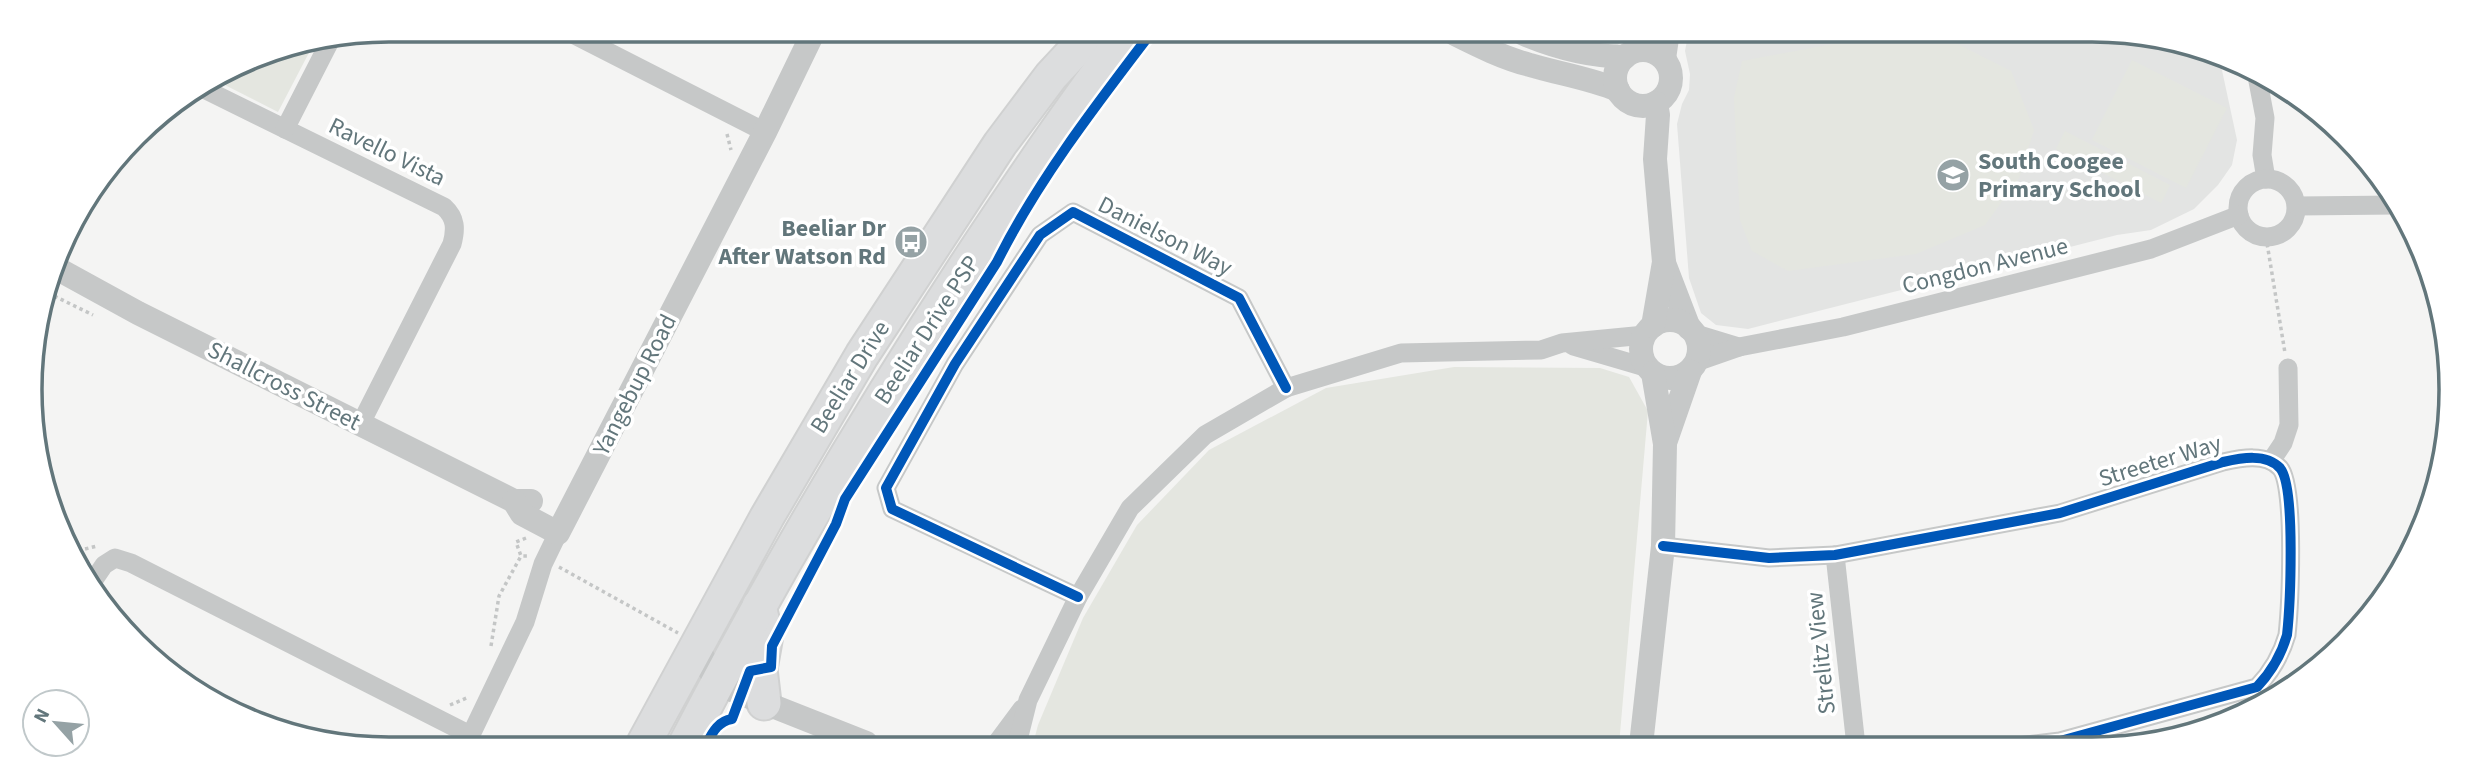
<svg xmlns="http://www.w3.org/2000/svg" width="2481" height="779" font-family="'Source Sans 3',sans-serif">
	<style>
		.built { fill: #e3e4e3 }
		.green { fill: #e4e6e0 }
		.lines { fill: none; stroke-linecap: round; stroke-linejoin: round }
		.trunk-casing { stroke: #d0d1d1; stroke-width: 37 }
		.path { stroke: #c4c6c6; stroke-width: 3.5; stroke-dasharray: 3.5 3.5; stroke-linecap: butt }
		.minor { stroke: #c6c8c8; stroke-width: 19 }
		.tertiary { stroke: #c6c8c8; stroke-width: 24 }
		.trunk { stroke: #dcddde; stroke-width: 33 }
		.cycleway-casing { stroke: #fff; stroke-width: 15 }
		.cycleway { stroke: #0057b8; stroke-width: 10 }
		.labels { text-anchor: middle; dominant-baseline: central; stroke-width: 7; stroke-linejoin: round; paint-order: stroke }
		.street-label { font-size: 24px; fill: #62767b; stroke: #fff }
		.poi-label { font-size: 24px; font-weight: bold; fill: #62767b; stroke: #fff; text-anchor: start }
		.rim { fill: none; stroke: #62767b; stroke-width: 3.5 }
	</style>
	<rect width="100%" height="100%" fill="#f4f4f3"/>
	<g class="built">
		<polygon points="1558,34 1631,35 1616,46 1576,41"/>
		<polygon points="1688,35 2162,37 2220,61 2237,140 2232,165 2218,185 2194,209 2151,230 2117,235 1748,329 1716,325 1701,313 1689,278 1677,124 1682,104 1689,90 1690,74 1685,51"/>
	</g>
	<g class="green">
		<polygon points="1875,36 1942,36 2011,71 2034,130 2019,178 1985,225 1916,254 1788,271 1752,251 1740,220 1734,98 1742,61"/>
		<polygon points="313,45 278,112 215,80 252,57"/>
		<polygon points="2132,60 2227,108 2186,188 2092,140"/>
		<polygon points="2065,131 2170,185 2161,203 2056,149"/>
		<polygon points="1454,367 1600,368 1629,377 1648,411 1619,745 1033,744 1038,725 1083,618 1137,525 1209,450 1326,388"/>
	</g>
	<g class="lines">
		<defs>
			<g id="trunk">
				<polyline points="759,606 766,635 760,669 764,703"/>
				<polyline points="644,743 767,517 862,355 1000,144 1051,76 1091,33"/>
				<path d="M686 743C772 577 868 415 970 259 1021 182 1072 106 1128 33"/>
			</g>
		</defs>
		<use href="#trunk" class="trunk-casing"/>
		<g class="path">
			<polyline points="727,134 731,150"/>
			<polyline points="2266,237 2285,353"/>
			<polyline points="48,293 93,315"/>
			<polyline points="526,538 516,542 521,556 527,556"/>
			<polyline points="77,559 81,550 97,546"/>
			<polyline points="559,567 678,633"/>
			<polyline points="491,646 499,596 521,556"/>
			<polyline points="450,705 469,697"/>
		</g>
		<g class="minor">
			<polyline points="565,30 765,132"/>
			<polyline points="1639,51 1653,35"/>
			<polyline points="1666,62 1670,35"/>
			<polyline points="2257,76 2265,118 2262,155 2266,179"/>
			<path d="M202 88 444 207C456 218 456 229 452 244L360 425"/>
			<polyline points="285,129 330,41"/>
			<circle cx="2267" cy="208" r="29"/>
			<polyline points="2297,206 2397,205"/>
			<polyline points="1693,333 1739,347"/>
			<polyline points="1573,346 1648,368"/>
			<polyline points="1696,362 1739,347 1843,327 2151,249 2239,215"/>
			<polyline points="2271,461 2283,443 2289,425 2288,368"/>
			<path d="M1663 546 1769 558 1835 555 2060 513 2223 462C2241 458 2266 453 2280 468 2296 486 2290 607 2287 635 2281 656 2272 671 2257 687L2060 741 2018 746"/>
			<polyline points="1835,555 1856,746"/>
			<polyline points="89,587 104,565 115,558 131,563 470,735"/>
			<polyline points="1078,597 892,509 886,488 955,364 1040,235 1073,212 1239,298 1286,388"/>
			<polyline points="2257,687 2261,705"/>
			<polyline points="467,743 525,622 543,564 558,533"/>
			<polyline points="996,744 1022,709"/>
			<polyline points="1017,744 1028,700 1078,597 1130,508 1205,435 1286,388 1401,353 1541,350 1562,343 1645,335"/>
		</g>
		<g class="tertiary">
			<path d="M1455 34C1479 46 1503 58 1530 65 1560 74 1589 78 1618 90"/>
			<path d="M1524 34C1557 48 1590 56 1625 57"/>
			<circle cx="1643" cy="78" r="28"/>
			<polyline points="1664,263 1689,328"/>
			<polyline points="56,268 138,313 514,501 531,501"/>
			<circle cx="1670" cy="349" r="29"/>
			<polyline points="1653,326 1664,262 1655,159 1658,115 1656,103"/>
			<polyline points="1666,440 1690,371"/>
			<polyline points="514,501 522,514 558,533 765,132 814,31"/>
			<polyline points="696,644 717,684 866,743"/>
			<polyline points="1641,745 1663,546 1665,444 1653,373"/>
		</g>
		<use href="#trunk" class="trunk"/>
		<defs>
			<g id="cycleway">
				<path d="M1663 546 1769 558 1835 555 2060 513 2223 462C2241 458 2266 453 2280 468 2296 486 2290 607 2287 635 2281 656 2272 671 2257 687L2060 741 2018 746"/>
				<polyline points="1078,597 892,509 886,488 955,364 1040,235 1073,212 1239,298 1286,388"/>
				<path d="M707 743C713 731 719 721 732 719L750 671 771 667 772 646 836 524 845 499 997 262C1038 180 1096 105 1151 33"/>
			</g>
		</defs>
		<use href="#cycleway" class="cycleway-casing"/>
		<use href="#cycleway" class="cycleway"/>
	</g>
	<defs>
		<symbol id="school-disc" viewBox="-11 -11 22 22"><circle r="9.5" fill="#95a2a5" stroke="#fff"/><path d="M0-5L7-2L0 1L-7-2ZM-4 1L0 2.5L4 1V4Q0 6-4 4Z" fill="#fff"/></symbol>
		<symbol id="bus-disc" viewBox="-11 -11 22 22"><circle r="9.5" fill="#95a2a5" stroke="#fff"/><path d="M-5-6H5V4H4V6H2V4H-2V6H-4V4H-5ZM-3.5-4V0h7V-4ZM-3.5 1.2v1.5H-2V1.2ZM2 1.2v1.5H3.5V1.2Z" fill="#fff"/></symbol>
	</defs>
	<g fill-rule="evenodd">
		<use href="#school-disc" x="1934" y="156" width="38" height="38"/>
		<use href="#bus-disc" x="892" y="223" width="38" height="38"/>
	</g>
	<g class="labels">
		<g class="street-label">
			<text transform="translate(387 152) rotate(26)">Ravello Vista</text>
			<text transform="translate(1165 236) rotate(27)">Danielson Way</text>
			<text transform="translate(1985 266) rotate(-14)">Congdon Avenue</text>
			<text transform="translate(927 330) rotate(-57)">Beeliar Drive PSP</text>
			<text transform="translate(850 377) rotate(-58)">Beeliar Drive</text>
			<text transform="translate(635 385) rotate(-63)">Yangebup Road</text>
			<text transform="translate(284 386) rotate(27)">Shallcross Street</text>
			<text transform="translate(2160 461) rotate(-17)">Streeter Way</text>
			<text transform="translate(1821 653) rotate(-96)">Strelitz View</text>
		</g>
		<g class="poi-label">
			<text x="1978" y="161">South Coogee<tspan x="1978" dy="28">Primary School</tspan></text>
			<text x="886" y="228" text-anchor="end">Beeliar Dr<tspan x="886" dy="28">After Watson Rd</tspan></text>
		</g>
	</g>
	<path d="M0 0H2481V779H0ZM389 42H2092A347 347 0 0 1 2439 389V390A347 347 0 0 1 2092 737H389A347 347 0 0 1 42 390V389A347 347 0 0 1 389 42Z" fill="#fff" fill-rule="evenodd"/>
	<path class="rim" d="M389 42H2092A347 347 0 0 1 2439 389V390A347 347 0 0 1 2092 737H389A347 347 0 0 1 42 390V389A347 347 0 0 1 389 42Z"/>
	<g transform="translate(56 723) rotate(297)"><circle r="33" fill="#ffffff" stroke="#c0c8ca" stroke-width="2"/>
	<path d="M0-5L12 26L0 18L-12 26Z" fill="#95a2a5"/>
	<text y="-10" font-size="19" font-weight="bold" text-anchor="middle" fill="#62767b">N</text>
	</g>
</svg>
